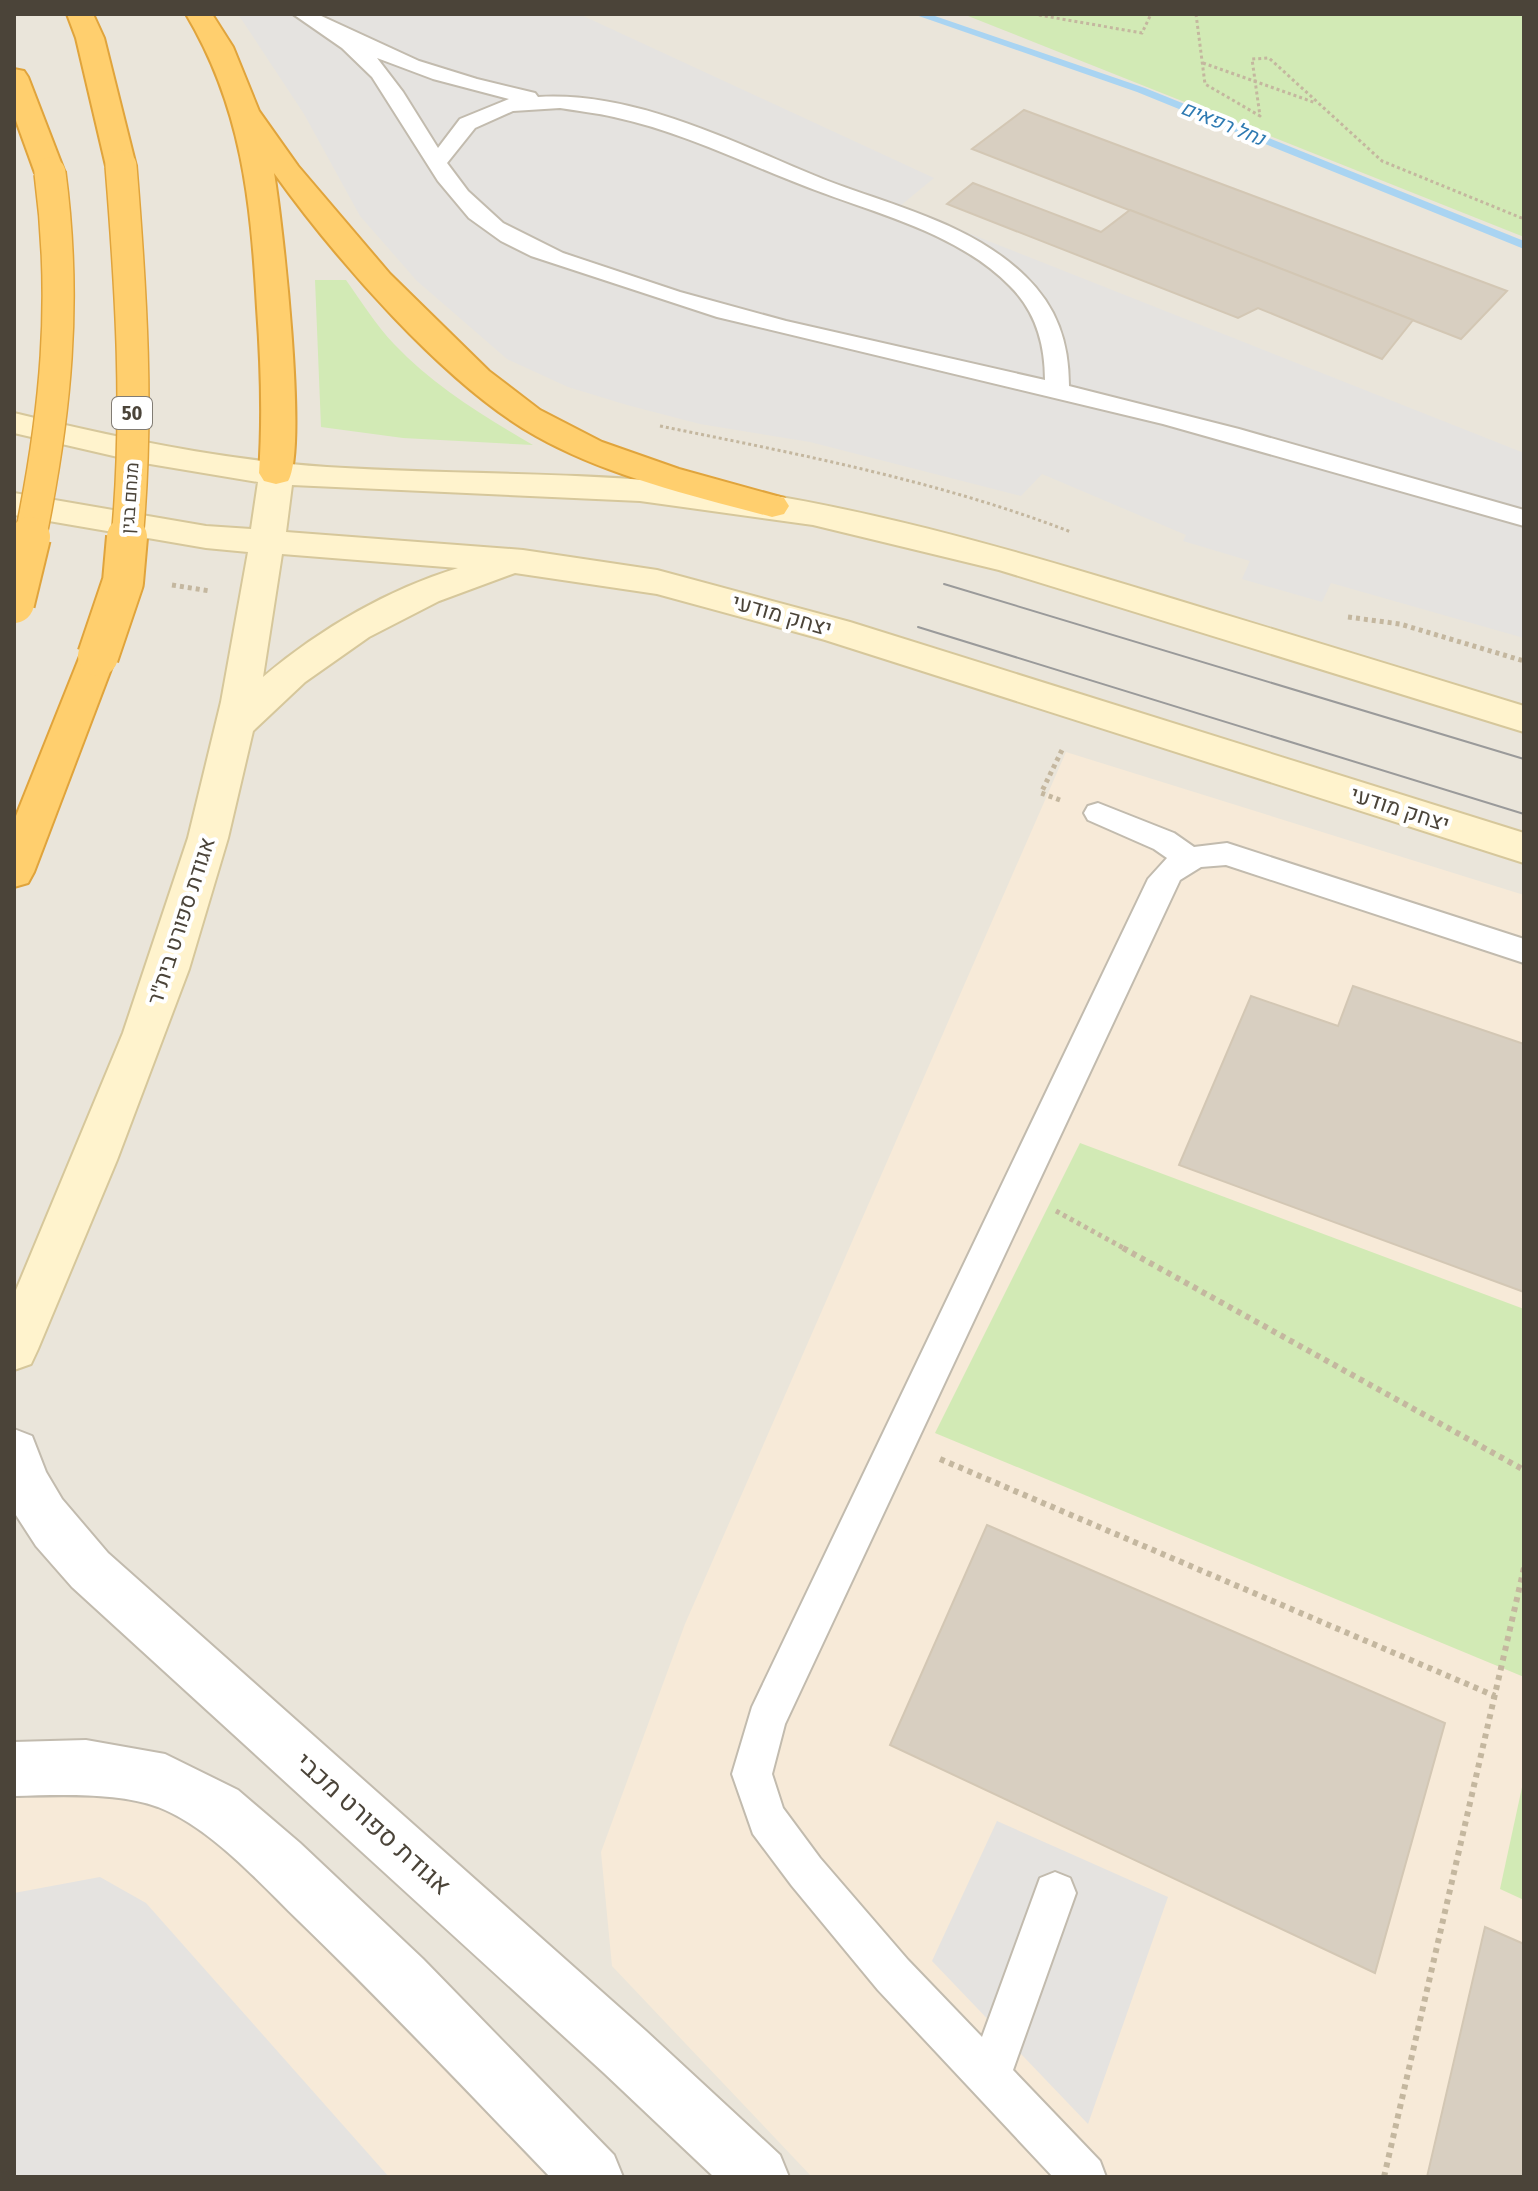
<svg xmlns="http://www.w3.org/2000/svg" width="1538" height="2191" font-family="'Fira Sans Condensed',Heebo,sans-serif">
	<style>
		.residential { fill: #eae5da }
		.commercial { fill: #f7ead8 }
		.green { fill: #d2eab5 }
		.parking { fill: #e5e3e0 }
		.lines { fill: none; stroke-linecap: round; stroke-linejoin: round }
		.stream { fill: #a9d4f2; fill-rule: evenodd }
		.building { fill: #d8cfc1; stroke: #d3c7b4; stroke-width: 2 }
		.service-casing { stroke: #c2bbae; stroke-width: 4 }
		.tertiary-casing { stroke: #c2bbae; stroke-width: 4 }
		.secondary-casing { stroke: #d6c79b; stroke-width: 4 }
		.motorway-casing { stroke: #e0a43c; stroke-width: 4 }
		.path-far2 { stroke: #c4b79f; stroke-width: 3; stroke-dasharray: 3 3; stroke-linecap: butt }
		.path-far1 { stroke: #c4b79f; stroke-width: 5; stroke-dasharray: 4 4; stroke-linecap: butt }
		.path { stroke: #c4b79f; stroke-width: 6; stroke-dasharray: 5 5; stroke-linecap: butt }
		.service { fill: #fff; fill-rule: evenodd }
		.tertiary { fill: #fff; fill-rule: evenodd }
		.secondary { fill: #fff3cd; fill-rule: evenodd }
		.motorway { fill: #ffcf6e; fill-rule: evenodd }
		.tram { stroke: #9a9a9a; stroke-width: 2 }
		.motorway-bridge-far1-casing { stroke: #e0a43c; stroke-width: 34; stroke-linecap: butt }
		.motorway-bridge-casing { stroke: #e0a43c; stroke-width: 44; stroke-linecap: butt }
		.motorway-bridge-far1 { stroke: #ffcf6e; stroke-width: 31 }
		.motorway-bridge { stroke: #ffcf6e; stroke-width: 40 }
		.labels { text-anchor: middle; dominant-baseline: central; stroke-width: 8; stroke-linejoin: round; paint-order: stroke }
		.far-street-label { font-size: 18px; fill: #4b4439; stroke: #fff }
		.far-water-label { font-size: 20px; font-style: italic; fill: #2e7ab2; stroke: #fff }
		.shield { fill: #fff; stroke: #817c74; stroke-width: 2 }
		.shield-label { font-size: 20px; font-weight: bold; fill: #4b4439 }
		.street-label { font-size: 22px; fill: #4b4439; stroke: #fff }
		.near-street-label { font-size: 26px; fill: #4b4439; stroke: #fff }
	</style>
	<rect width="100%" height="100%" fill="#f6f3ec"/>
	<polygon class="residential" points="14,14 968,14 1524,219 1524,2177 14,2177"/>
	<g class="commercial">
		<polygon points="1066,752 1524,895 1524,2177 812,2177 612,1966 601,1852 685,1624"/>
		<polygon points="14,1769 165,1781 560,2177 14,2177"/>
	</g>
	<g class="green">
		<polygon points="963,14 1524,14 1524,237"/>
		<path d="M315 280H346C361 301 376 325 394 344 434 386 483 416 533 445L403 438 321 427Z"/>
		<polygon points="1080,1143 1524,1309 1524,1677 935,1433"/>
		<polygon points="1524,1778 1524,1900 1500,1889"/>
	</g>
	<g class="parking">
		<polygon points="238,14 579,14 934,178 900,206 1524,453 1524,638 1331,583 1322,602 1242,579 1250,561 1183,541 1186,535 1042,474 1021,496 810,442 700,424 627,405 568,387 507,359 417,281 360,216 304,114"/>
		<polygon points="997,1821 1168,1897 1088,2124 932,1961"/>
		<polygon points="100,1877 146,1903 389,2177 14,2177 14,1893"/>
	</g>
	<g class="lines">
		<polygon class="stream" points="913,14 929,14 1145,88 1524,241 1524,249 1137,92"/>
	</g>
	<g class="building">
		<polygon points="1024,110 1507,291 1461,339 972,149"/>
		<polygon points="973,183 1101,232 1130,210 1413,320 1382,359 1258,308 1238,318 947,204"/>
		<polygon points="1353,986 1524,1044 1524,1292 1179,1165 1251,996 1338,1026"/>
		<polygon points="987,1525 1445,1723 1375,1973 890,1745"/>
		<polygon points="1485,1927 1524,1944 1524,2177 1427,2177"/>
	</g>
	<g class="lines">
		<defs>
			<g id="service">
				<path d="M293 14H317L419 61 477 79 535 93 538 97C636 91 734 143 823 179 892 206 971 223 1025 276 1057 307 1069 342 1069 386L1239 429 1524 510V526L1163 424 717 317 531 256 501 241 469 218 438 181 372 77 342 48ZM377 58 433 79 509 99 460 119 438 148 403 92ZM560 108C578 111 597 113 614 117 684 132 748 165 815 190 881 215 959 234 1010 286 1036 312 1045 344 1045 380L786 321 680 292 563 253 503 223 468 191 447 163 475 128 513 111Z"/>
				<polygon points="1098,803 1174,833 1194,847 1227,843 1524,939 1524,963 1226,865 1201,867 1180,880 785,1724 772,1774 783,1808 820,1858 908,1960 982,2037 1040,1878 1055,1872 1070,1878 1076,1893 1013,2070 1100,2161 1106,2177 1053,2177 878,1990 792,1886 753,1834 732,1774 752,1707 1148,879 1167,858 1154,849 1088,820 1084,813 1088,806"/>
			</g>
			<g id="tertiary">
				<polygon points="14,1429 32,1436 46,1472 62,1499 108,1553 646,2031 780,2155 789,2177 714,2177 604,2073 72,1587 36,1546 14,1512"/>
				<path d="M86 1740 165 1754 238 1790 300 1843 423 1959 614 2155 623 2177H550C467 2091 385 2004 299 1921 260 1883 210 1827 158 1807 116 1792 59 1795 14 1796V1742Z"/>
			</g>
			<path id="secondary" d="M14 413C118 438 221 460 327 467 464 476 602 470 738 490 885 512 1026 554 1167 597 1286 633 1405 669 1524 706V732L999 570 813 525 640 501 292 485 286 532 523 550 657 570 850 622 1524 833V863L825 640 657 594 515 573 439 601 369 637 305 682 253 731 228 838 189 969 117 1160 38 1349 31 1364 14 1370V1295L123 1033 188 838 221 702 248 552 206 548 14 515V493L206 526 251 529 258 482 144 463 14 433ZM282 554 458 568C387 590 320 629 263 677Z"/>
			<g id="motorway">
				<polygon points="67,14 93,14 104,38 136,166 131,172 121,175 111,172 106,166 76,38"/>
				<path d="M186 14H212L233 47 259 111 298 166 390 274 489 371 540 410 602 442 679 469 784 498 789 506 784 514 772 517C693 496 607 476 536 436 445 385 335 258 274 173 282 219 308 451 288 481L276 484 264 481 259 473C263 418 261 363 257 308 251 201 242 108 186 14Z"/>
				<polygon points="14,69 24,71 28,77 65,173 60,179 50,182 40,179 35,173 14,115"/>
				<polygon points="98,643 111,647 116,656 34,872 28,883 14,887 14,821 80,656 85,647"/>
			</g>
		</defs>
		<use href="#service" class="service-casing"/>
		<use href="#tertiary" class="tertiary-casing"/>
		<use href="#secondary" class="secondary-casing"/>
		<use href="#motorway" class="motorway-casing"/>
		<g class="path-far2">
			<polyline points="1033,14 1142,33 1151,14"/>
			<polyline points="1196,14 1205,84 1260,116 1252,59 1269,58 1382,161 1524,219"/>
			<polyline points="1203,63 1316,103"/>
			<path d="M660 426C798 454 939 481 1071 532"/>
		</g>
		<g class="path-far1">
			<polyline points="172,585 210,591"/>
			<polyline points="1348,617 1400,624 1524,661"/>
			<polyline points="1060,800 1041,793 1063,748"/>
			<polyline points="1056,1211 1127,1250"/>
		</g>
		<g class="path">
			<polyline points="1123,1248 1524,1470"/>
			<polyline points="940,1459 1495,1696"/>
			<polyline points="1384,2177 1524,1568"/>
		</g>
		<use href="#service" class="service"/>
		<use href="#tertiary" class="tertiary"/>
		<use href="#secondary" class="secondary"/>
		<use href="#motorway" class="motorway"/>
		<g class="tram">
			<polyline points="944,584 1524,759"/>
			<polyline points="918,627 1524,814"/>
		</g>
		<defs>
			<g id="motorway-bridge-far1">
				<path d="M121 166C131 290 139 415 127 539"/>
				<path d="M30 539C56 413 67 301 50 173"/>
			</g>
			<g id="motorway-bridge">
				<polyline points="14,603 30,537"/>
				<polyline points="98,656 123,582 127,537"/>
			</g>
		</defs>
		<use href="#motorway-bridge-far1" class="motorway-bridge-far1-casing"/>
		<use href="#motorway-bridge" class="motorway-bridge-casing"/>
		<use href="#motorway-bridge-far1" class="motorway-bridge-far1"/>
		<use href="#motorway-bridge" class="motorway-bridge"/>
	</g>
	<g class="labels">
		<g class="far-street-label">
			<text transform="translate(130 498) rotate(-86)">מנחם בגין</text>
		</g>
		<g class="far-water-label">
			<text transform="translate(1223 123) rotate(22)">נחל רפאים</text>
		</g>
		<rect class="shield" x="112" y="397" width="40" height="32" rx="6"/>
		<g class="shield-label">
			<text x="132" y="413">50</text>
		</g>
		<g class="street-label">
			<text transform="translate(782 615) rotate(16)">יצחק מודעי</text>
			<text transform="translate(1400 809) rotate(18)">יצחק מודעי</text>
			<text transform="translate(181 921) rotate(-72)">אגודת ספורט בית"ר</text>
		</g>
		<g class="near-street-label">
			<text transform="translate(373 1824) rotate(42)">אגודת ספורט מכבי</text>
		</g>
	</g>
	<rect width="1538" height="2191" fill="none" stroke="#4b4439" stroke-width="32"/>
</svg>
